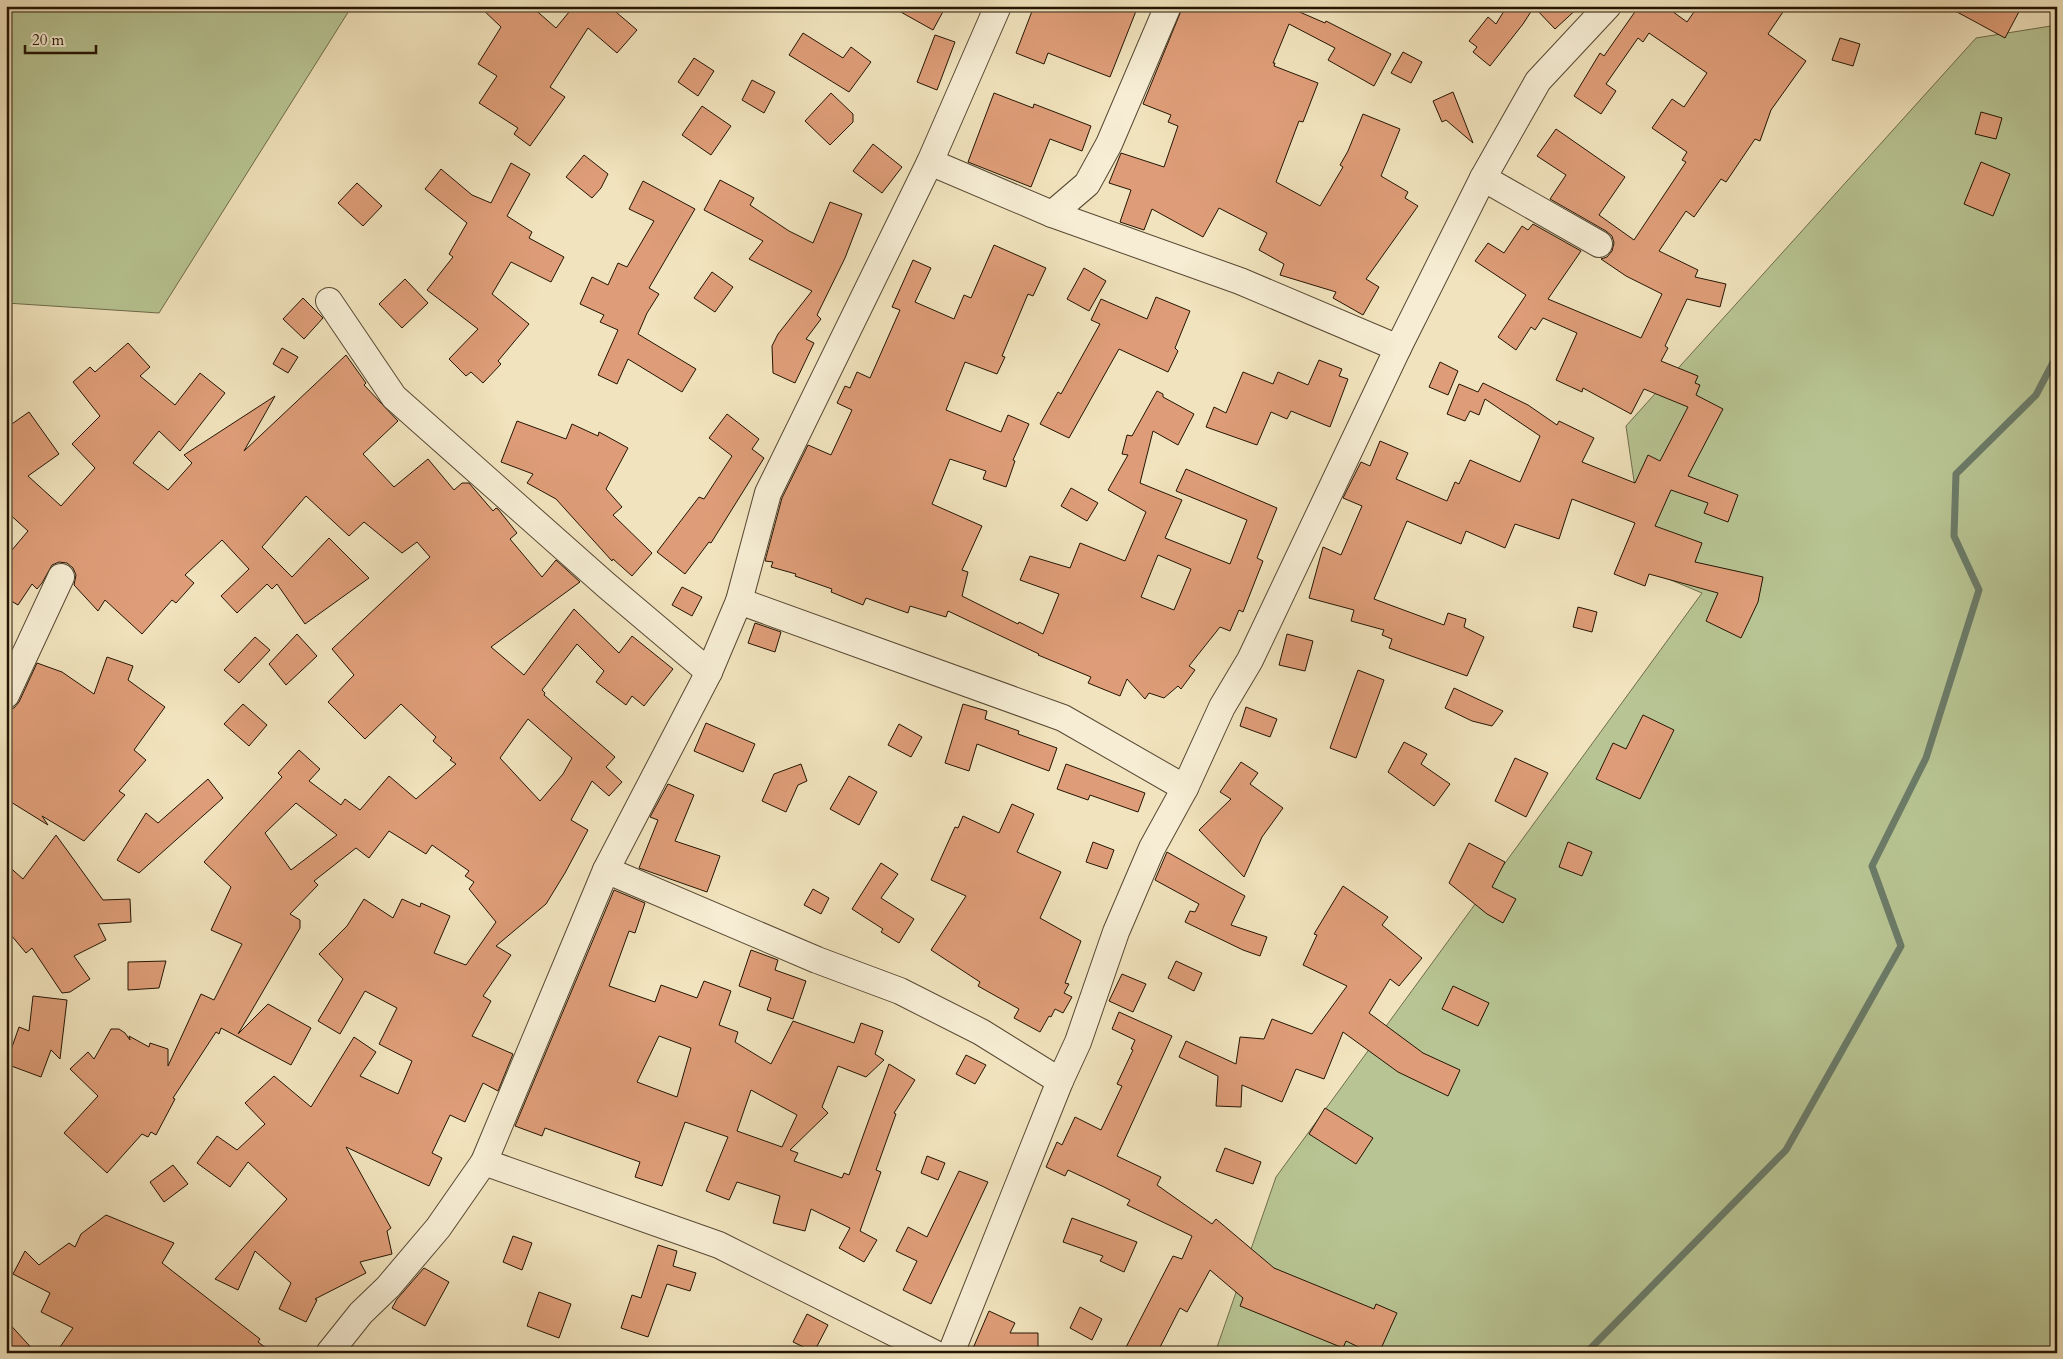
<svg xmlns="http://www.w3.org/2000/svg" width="2063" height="1359" font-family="Cardo,serif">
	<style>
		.green { fill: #b8c493; stroke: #6e6c4b }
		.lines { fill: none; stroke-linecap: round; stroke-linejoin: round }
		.stream { stroke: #6b7b68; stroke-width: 7 }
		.building { fill: #de9d78; stroke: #241503; fill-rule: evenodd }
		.minor-casing { stroke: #574832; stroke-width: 28 }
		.minor { stroke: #f6edd4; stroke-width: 26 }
	</style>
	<rect width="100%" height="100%" fill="#f1e3bd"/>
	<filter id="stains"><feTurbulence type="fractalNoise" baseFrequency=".004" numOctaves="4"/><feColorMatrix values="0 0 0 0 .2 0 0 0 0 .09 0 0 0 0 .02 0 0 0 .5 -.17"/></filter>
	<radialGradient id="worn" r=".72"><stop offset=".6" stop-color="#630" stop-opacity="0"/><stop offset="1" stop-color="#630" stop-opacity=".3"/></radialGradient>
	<g class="green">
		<polygon points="6,6 352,6 159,313 6,303"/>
		<polygon points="2057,25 2057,1353 1215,1353 1276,1177 1702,593 1647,570 1626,426 1976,38"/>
	</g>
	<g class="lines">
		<polyline class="stream" points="1586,1353 1786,1150 1901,946 1872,866 1926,758 1979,590 1954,536 1956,474 2036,395 2057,355"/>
	</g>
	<g class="building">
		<polygon points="479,6 531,6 556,28 569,12 562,6 609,6 637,30 617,53 588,28 550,87 565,97 530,146 514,134 518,128 479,103 497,76 478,64 501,27"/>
		<polygon points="890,6 946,6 933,30"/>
		<polygon points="1034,6 1138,6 1110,77 1048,53 1044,64 1016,53"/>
		<polygon points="1183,6 1297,6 1295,10 1325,23 1326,21 1391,54 1374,86 1328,60 1335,48 1289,24 1273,63 1275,63 1274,66 1318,83 1303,122 1299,121 1276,182 1320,206 1343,167 1340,165 1348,151 1363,114 1400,129 1381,176 1408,192 1405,198 1418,206 1366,279 1379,287 1363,315 1333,298 1336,292 1280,275 1284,264 1259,250 1267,233 1219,208 1203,237 1152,209 1144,230 1120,222 1131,190 1109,183 1121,153 1164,167 1178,126 1168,122 1171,115 1143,104"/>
		<polygon points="1507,6 1580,6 1555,29 1534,7 1523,24 1490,66 1473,52 1477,47 1469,41 1488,17 1496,24"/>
		<polygon points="1639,6 1665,6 1687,22 1698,6 1787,6 1768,34 1806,61 1771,110 1760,141 1755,139 1726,182 1721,179 1694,217 1686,211 1659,251 1698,270 1695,277 1726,284 1720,307 1687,299 1665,346 1668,348 1661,361 1698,376 1695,383 1700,385 1696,395 1723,409 1688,476 1738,495 1728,522 1704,513 1708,503 1671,490 1655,526 1702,543 1695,562 1763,577 1758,602 1741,638 1706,621 1718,593 1649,574 1645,586 1614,574 1635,523 1572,499 1559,539 1515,524 1505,548 1466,531 1461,544 1407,521 1374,599 1444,625 1448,613 1466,619 1464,627 1484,637 1467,676 1389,648 1392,639 1382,635 1384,630 1351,621 1354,610 1309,598 1323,547 1341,555 1362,506 1343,498 1361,462 1370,466 1380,441 1408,453 1396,479 1447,501 1455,482 1459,484 1470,460 1520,482 1540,436 1485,399 1479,415 1470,411 1465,421 1447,414 1459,384 1478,392 1483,383 1528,405 1557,425 1559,421 1594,438 1582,462 1635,483 1648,455 1660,461 1688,407 1644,389 1631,414 1583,388 1582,392 1556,380 1577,333 1543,318 1535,330 1531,327 1516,350 1498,337 1526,295 1475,261 1488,243 1504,253 1522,226 1528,230 1533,224 1581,251 1548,299 1641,338 1662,294 1626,276 1601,259 1607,257 1612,251 1614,243 1612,236 1606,231 1550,199 1566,175 1537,156 1556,129 1625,177 1599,215 1634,240 1686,162 1682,160 1687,152 1652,128 1672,99 1684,107 1707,73 1649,33 1643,42 1638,38 1606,84 1616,91 1601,114 1574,96 1600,53 1604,56"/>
		<polygon points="1946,6 2022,6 2005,38"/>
		<polygon points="803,33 843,58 851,47 871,62 849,92 789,55"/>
		<polygon points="935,35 955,42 937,90 917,82"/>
		<polygon points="1840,38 1860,44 1853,66 1832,60"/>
		<polygon points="1403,52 1422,62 1411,83 1391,73"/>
		<polygon points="694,58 714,71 698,96 678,82"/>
		<polygon points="752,80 775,92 764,113 742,100"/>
		<polygon points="1453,92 1473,143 1446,120 1442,122 1433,101"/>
		<polygon points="831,93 853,114 853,122 830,145 805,121"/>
		<polygon points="994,93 1033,108 1034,104 1091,126 1082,151 1050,139 1031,187 968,162"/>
		<polygon points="702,106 731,126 711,155 682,135"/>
		<polygon points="1981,112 2002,118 1996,139 1975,134"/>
		<polygon points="873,144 902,167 882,193 853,171"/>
		<polygon points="584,155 608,174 601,188 592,198 566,177"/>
		<polygon points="1981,162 2010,174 1993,216 1964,204"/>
		<polygon points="511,163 530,174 507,216 532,232 529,238 564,257 551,282 511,262 492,294 529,324 498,361 501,364 483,383 471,372 466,376 449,359 478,329 427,290 453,257 449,254 467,223 425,189 441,169 472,195 491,203"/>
		<polygon points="720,180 754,198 750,205 789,231 813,243 830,202 862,214 845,258 817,315 821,319 806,339 814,343 795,383 773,373 772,346 778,334 812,291 749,259 763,241 704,210"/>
		<polygon points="643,181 695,209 649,288 659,294 647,313 638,334 696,369 682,392 628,359 617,384 598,375 618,330 600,322 604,315 580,304 592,277 608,285 618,263 627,267 654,221 629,209"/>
		<polygon points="357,183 382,206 363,226 338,203"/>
		<path d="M994 245 1046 268 1033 296 1028 294 1002 356 1005 357 997 374 965 362 946 410 1001 432 1008 415 1029 424 1013 460 1015 461 1006 487 983 479 986 471 950 459 932 504 982 526 962 570 968 572 962 596 1018 624 1019 622 1043 634 1059 594 1020 580 1030 556 1070 568 1080 543 1125 561 1146 512 1108 490 1128 455 1122 454 1127 435 1132 436 1157 391 1163 394V397L1194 414 1178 445 1153 431 1140 483 1182 500 1165 538 1230 564 1247 520 1176 491 1186 469 1277 508 1257 558 1263 561 1243 612 1239 610 1230 631 1220 627 1189 666 1195 670 1181 689 1178 686 1164 698 1149 693 1145 699 1127 679 1120 696 1088 683 1091 677 1038 655 1039 654 948 611 946 617 910 606 908 613 866 598 863 605 831 592 832 589 795 576 796 574 771 567 773 562 765 561 782 498 808 445 831 455 852 410 837 403 845 386 850 388 857 372 870 378 900 310 892 307 913 260 931 268 915 302 954 319 964 295 971 298ZM1158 555 1191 569 1174 610 1141 597Z"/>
		<polygon points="1084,268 1106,281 1089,311 1067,299"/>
		<polygon points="712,272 733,287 715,312 694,298"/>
		<polygon points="405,279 428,303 402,328 379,304"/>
		<polygon points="1156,297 1190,311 1175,348 1178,351 1168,372 1119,349 1069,438 1040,424 1058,392 1061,394 1100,324 1091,320 1101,299 1147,319"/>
		<polygon points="303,298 323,318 304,339 283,319"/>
		<path d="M128 343 150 367 140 376 175 405 200 373 225 393 180 451 159 431 133 463 168 490 192 463 184 455 275 396 244 451 346 355 366 383 364 385 398 421 363 454 394 487 428 459 454 490 462 483H469L493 511 496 508 498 509 517 533 510 539 542 577 556 560 580 582 491 647 524 675 574 609 619 653 632 636 673 669 644 706 632 696 626 705 596 682 604 671 577 644 542 690 545 693 544 695 615 757 606 767 622 782 609 796 592 781 571 820 588 830 565 873 546 904 496 946 511 955 483 996 491 1001 472 1036 513 1054 498 1091 483 1083 465 1122 450 1115 432 1153 442 1158 429 1186 346 1147 391 1228 387 1231 392 1254 360 1262 366 1273 315 1299 317 1300 306 1322 279 1309 291 1283 255 1251 238 1290 215 1279 287 1199 248 1162 230 1187 197 1163 217 1136 237 1150 265 1124 245 1103 274 1076 311 1107 354 1037 376 1052 360 1076 398 1094 412 1061 379 1044 397 1008 365 991 340 1034 318 1021 343 979 319 954 347 926 364 899 393 918 402 899 420 907 421 903 450 916 434 953 466 965 496 922 469 889 474 882 465 876 469 871 432 845 426 854 389 831 369 858 356 848 314 881 318 885 290 914 300 920V928L238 1034 268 1004 311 1028 291 1065 221 1028 219 1034 216 1032 173 1098 175 1099 156 1135 151 1132 148 1137 142 1134 107 1173 64 1133 98 1096 70 1069 88 1052 94 1059 111 1029H119L125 1033 130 1040 129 1036 149 1047 150 1043 168 1049V1066L201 994 214 1000 242 944 211 930 231 887 204 862 282 777 278 773 299 750 320 769 309 781 341 805 345 799 360 810 389 776 416 799 456 764 450 760 452 758 433 741 436 737 401 704 365 739 328 702 354 675 332 649 430 557 417 542 402 553 364 522 349 536 306 496 262 547 292 577 329 538 369 578 305 624 277 584 272 589 267 584 237 613 221 596 249 569 222 540 185 575 194 583 176 603 172 600 142 634 105 600 98 611 74 585 76 575 73 568 67 563 59 562 52 565 42 583 37 589 32 584 18 605 6 598V557L28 531 6 511V428L29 412 59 454 28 476 61 506 95 468 72 444 100 416 73 382 90 367 95 372ZM528 719 572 758 563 774 540 801 500 758ZM296 803 337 835 291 870 265 833Z"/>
		<polygon points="282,348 298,357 288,373 273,364"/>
		<polygon points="1319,360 1342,369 1339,376 1348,379 1330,427 1291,411 1287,419 1271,412 1257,445 1206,427 1214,407 1226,413 1243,372 1273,384 1278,372 1308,385"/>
		<polygon points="1440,362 1458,371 1448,395 1429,387"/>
		<polygon points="727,414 759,439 752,449 764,458 711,543 709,542 685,574 657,552 699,497 704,499 732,456 709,438"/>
		<polygon points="517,421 566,439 572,424 598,436 599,432 628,448 606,489 622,507 613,515 652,553 632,576 613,559 612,561 556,499 527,483 533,474 501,462"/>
		<polygon points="1071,488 1098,503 1087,521 1061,506"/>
		<polygon points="682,587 702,597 692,616 672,605"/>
		<polygon points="1578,607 1597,612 1592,632 1573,627"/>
		<polygon points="755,623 781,632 775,652 748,643"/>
		<polygon points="297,634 317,656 286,685 269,664"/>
		<polygon points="1287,634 1313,641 1305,671 1279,665"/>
		<polygon points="255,637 270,650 239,683 224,670"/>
		<polygon points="107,657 133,666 128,680 165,707 134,750 146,760 119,791 125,795 84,841 42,816 48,825 6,799 6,710 14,708 19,702 37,663 62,672 94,694"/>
		<polygon points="1358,670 1384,680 1356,758 1330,748"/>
		<polygon points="1454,688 1503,711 1492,726 1472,721 1445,708"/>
		<polygon points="243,704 267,725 249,746 224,724"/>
		<polygon points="963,704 987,711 985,719 1019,731 1018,734 1057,748 1049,771 977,744 969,771 945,763"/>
		<polygon points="1246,707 1277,719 1270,737 1240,726"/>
		<polygon points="1643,715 1674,730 1640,799 1596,779 1613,743 1626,749"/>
		<polygon points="706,723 755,744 743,772 694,751"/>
		<polygon points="899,724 922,737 911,757 888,745"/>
		<polygon points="1404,742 1427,754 1421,764 1450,784 1434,806 1388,772"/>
		<polygon points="1515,758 1548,773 1526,817 1495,801"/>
		<polygon points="1241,762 1258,773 1250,784 1283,808 1262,837 1244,877 1199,830 1231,799 1220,792"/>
		<polygon points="801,764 807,781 798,785 786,812 762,801 774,774"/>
		<polygon points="1066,764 1145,793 1138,812 1090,795 1088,800 1057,789"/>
		<polygon points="849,776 877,792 859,825 830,809"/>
		<polygon points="208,779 223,798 139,873 117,860 146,813 158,823"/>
		<polygon points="668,784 694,795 675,841 720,856 707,892 639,868 658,820 650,817"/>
		<polygon points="1012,804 1034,814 1017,852 1061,872 1040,918 1081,941 1065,983 1069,984 1064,993 1072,997 1063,1013 1055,1009 1051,1017 1049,1016 1040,1032 1014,1018 1019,1009 978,986 980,982 931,950 966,896 931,880 955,827 958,828 963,816 999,833"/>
		<polygon points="56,835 103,900 130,899 131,922 98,924 106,940 74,956 90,979 70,992 62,993 32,948 26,953 6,929 6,864 23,879"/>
		<polygon points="1093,842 1114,850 1107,869 1086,862"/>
		<polygon points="1568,842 1592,852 1582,876 1559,867"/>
		<polygon points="1469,843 1505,862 1492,887 1516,899 1503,923 1487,914 1449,883"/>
		<polygon points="1167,852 1245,896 1231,925 1267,937 1260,956 1243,950 1185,922 1190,911 1195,912 1199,904 1155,880"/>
		<polygon points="881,863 898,874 881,898 914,919 899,943 881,932 883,929 852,909"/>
		<polygon points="1343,886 1388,917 1382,925 1422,958 1399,986 1390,979 1369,1013 1423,1053 1460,1070 1448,1096 1398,1072 1343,1032 1324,1079 1296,1069 1282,1102 1242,1085 1241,1107 1216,1106 1218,1076 1179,1057 1186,1041 1236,1064 1240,1037 1264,1039 1272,1019 1312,1034 1347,986 1303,965 1317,935 1314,934"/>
		<polygon points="813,889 829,898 821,914 804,905"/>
		<path d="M614 890 645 903 635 933 629 931 609 986 655 1002 661 985 697 998 704 981 731 991 719 1025 738 1032 735 1042 771 1064 793 1021 854 1043 861 1023 883 1031 875 1054 884 1060 866 1077 838 1066 822 1107 828 1113 790 1150 798 1153 794 1161 842 1178 844 1173 849 1175 889 1064 915 1080 894 1113 896 1114 876 1170 881 1172 860 1231 877 1240 864 1262 839 1248 850 1228 811 1209 805 1231 773 1223 780 1196 737 1182 729 1200 706 1191 728 1137 685 1122 662 1186 635 1177 640 1162 545 1128 542 1136 515 1126ZM659 1036 691 1048 677 1097 637 1082ZM751 1090 797 1115 782 1147 737 1131Z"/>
		<polygon points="751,950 778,960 775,970 806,981 793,1019 767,1010 771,998 739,986"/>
		<polygon points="166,961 159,988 128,990 128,962"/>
		<polygon points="1176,961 1202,973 1194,991 1168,978"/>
		<polygon points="1122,974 1146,984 1133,1012 1109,1001"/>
		<polygon points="1453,986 1489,1003 1478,1026 1442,1009"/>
		<polygon points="33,996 67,1000 60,1059 51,1050 41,1077 6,1064 19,1027 29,1031"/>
		<polygon points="1119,1012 1172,1036 1117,1156 1161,1177 1157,1185 1212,1224 1216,1219 1274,1268 1374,1309 1376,1304 1397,1313 1379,1353 1371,1353 1346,1341 1343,1348 1240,1306 1243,1298 1210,1270 1187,1312 1180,1308 1157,1353 1123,1353 1173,1256 1182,1259 1192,1236 1127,1205 1130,1200 1104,1187 1068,1170 1065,1176 1046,1167 1057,1142 1062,1145 1075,1117 1101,1130 1122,1086 1117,1084 1133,1050 1131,1049 1135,1040 1112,1029"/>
		<polygon points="966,1055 986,1065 975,1084 956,1074"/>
		<polygon points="1325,1108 1373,1138 1356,1164 1309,1134"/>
		<polygon points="1225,1148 1261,1162 1253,1184 1216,1171"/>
		<polygon points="927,1156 945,1163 938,1180 921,1173"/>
		<polygon points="173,1165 188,1184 164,1202 150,1182"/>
		<polygon points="959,1171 988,1182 931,1304 903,1290 917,1261 896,1251 908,1227 927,1237"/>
		<polygon points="106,1215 174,1243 162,1263 260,1339 258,1342 273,1353 56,1353 73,1328 41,1312 50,1293 13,1274 25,1251 39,1265 69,1243 75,1247 81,1234"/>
		<polygon points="1072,1218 1137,1242 1124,1272 1100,1261 1103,1256 1063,1242"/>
		<polygon points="513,1236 532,1243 522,1270 503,1262"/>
		<polygon points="658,1245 677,1251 673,1266 696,1273 690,1291 667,1284 648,1337 621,1328 632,1295 641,1298"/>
		<polygon points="424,1268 449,1282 425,1326 392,1308 397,1299"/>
		<polygon points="539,1292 571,1304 559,1338 527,1326"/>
		<polygon points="1080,1307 1102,1319 1092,1340 1070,1328"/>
		<polygon points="989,1311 1015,1323 1010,1333 1038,1333 1038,1353 971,1353"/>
		<polygon points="807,1314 828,1325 814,1352 793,1342"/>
		<polygon points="6,1320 36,1353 6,1353"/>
	</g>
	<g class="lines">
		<defs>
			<g id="minor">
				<polyline points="930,162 1052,214 1240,281 1398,348"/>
				<polyline points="1483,178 1599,244"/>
				<polyline points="1052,214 1087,184 1109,144 1168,6"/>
				<polyline points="329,301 394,397 606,585 709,672"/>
				<polyline points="739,601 1063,718 1185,788"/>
				<polyline points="6,695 61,577"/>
				<polyline points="606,870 817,960 900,991 981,1032 1060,1081"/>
				<polyline points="484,1162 719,1245 934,1353"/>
				<polyline points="329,1353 361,1313 388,1287 438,1228 484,1162 606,870 709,672 739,601 768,493 930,162 998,6"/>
				<polyline points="951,1353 1060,1081 1078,1042 1116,932 1152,848 1185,788 1222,707 1250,660 1398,348 1483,178 1538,81 1608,6"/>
			</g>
		</defs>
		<use href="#minor" class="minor-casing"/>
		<use href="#minor" class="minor"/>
	</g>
	<rect width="2063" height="1359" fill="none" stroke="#f1e3bd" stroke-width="25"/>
	<rect x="8" y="8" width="2048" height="1344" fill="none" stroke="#241503" stroke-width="2.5"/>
	<rect x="12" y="12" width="2038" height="1334" fill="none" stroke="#241503"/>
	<path d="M25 45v8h71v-8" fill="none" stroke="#241503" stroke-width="2.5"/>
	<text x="32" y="45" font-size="15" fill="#241503" stroke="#f6edd4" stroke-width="4" paint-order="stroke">20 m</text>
	<rect width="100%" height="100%" filter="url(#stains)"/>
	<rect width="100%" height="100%" fill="url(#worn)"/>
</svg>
